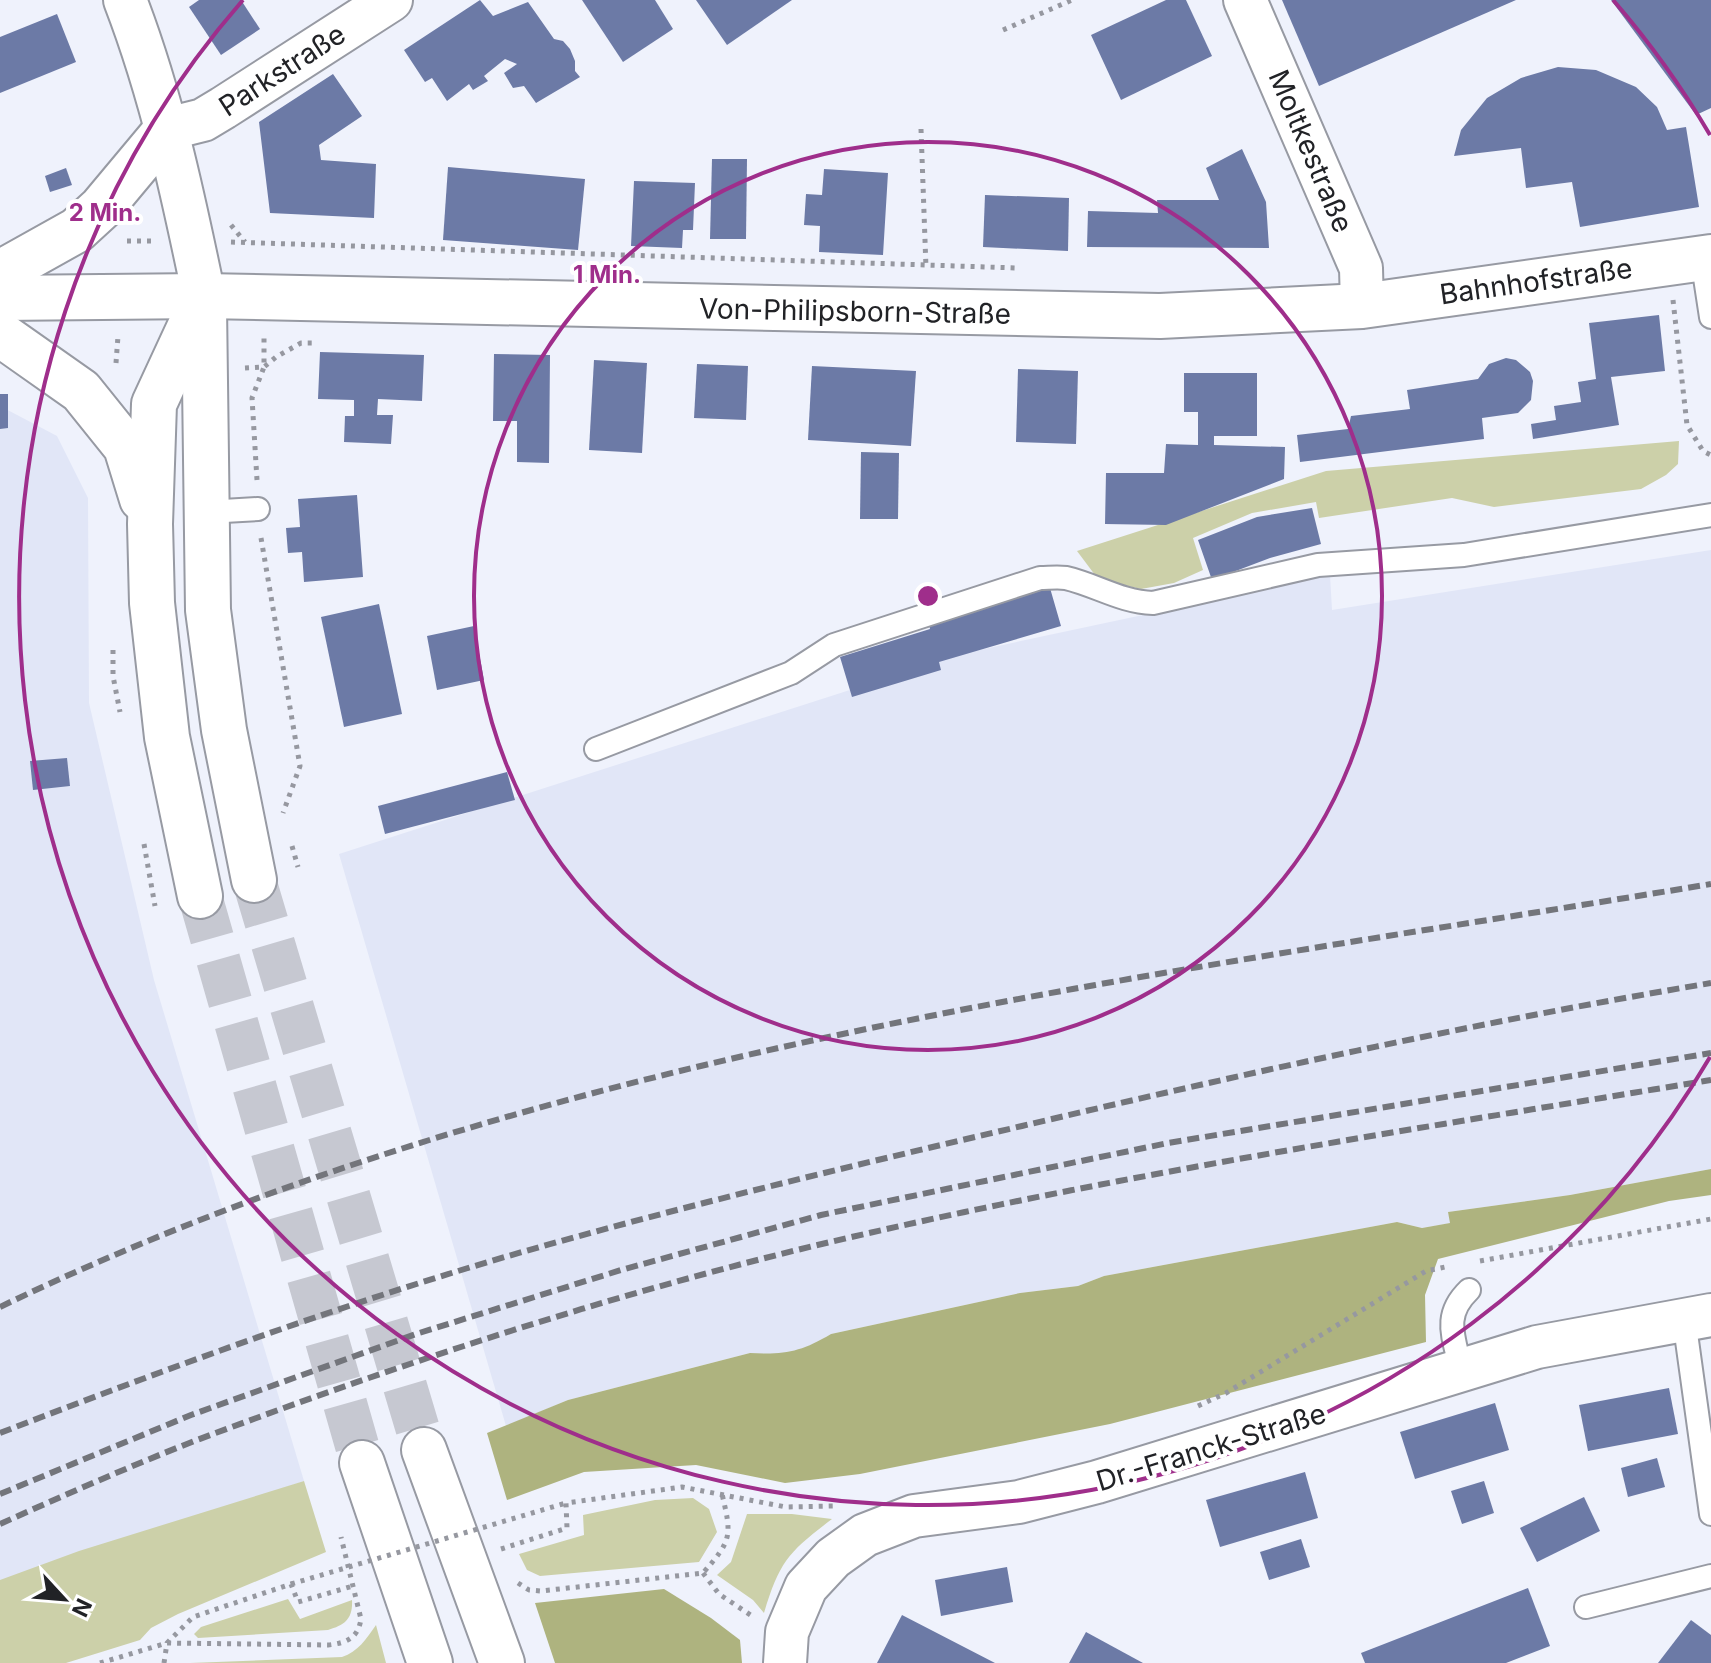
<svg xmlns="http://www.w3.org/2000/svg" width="1711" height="1663" font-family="Inter,sans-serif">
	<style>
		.built { fill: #e1e6f7 }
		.green { fill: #ccd0a9 }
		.forest { fill: #aeb37f }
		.building { fill: #6c7aa6 }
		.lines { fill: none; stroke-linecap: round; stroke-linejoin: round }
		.primary-tunnel { stroke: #c6c8d1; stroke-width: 44; stroke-dasharray: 44 22; stroke-linecap: butt }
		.service-casing { stroke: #979aa3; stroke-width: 26 }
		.minor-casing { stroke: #979aa3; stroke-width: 46 }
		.secondary-casing { stroke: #979aa3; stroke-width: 48 }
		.primary-casing { stroke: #979aa3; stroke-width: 48 }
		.path { stroke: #9698a0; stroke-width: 5; stroke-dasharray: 4 6; stroke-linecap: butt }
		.service { stroke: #fff; stroke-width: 22 }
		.minor { stroke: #fff; stroke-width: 42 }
		.secondary { stroke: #fff; stroke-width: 44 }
		.primary { stroke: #fff; stroke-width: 44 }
		.rail { stroke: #73757b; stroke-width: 6; stroke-dasharray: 12 6; stroke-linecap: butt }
		.path-bridge { stroke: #9698a0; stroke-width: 5; stroke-dasharray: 4 6; stroke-linecap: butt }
		.ring { fill: none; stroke: #9f2e8b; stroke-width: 4 }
		.labels { text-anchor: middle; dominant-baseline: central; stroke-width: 8; stroke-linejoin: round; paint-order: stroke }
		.street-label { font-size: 28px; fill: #212226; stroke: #fff }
		.centre { fill: #9f2e8b; stroke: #fff; stroke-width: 4 }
		.ring-label { font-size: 24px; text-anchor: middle; font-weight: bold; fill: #9f2e8b; stroke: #fff; stroke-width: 8; stroke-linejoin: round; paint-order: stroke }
	</style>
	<rect width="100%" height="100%" fill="#eff2fc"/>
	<g class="built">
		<polygon points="0,406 57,436 88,498 89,703 154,980 304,1481 0,1586"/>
		<polygon points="1711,550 1711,1169 1570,1195 1448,1212 1451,1223 1422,1228 1397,1222 1104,1276 1078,1286 1020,1293 831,1334 808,1348 779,1355 750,1353 568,1400 506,1426 339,854 965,653 1330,575 1332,610"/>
	</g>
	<g class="green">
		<polygon points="1679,441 1678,464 1666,475 1641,489 1494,507 1452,498 1319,518 1316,502 1252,513 1193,538 1203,570 1174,583 1141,589 1098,579 1077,551 1326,471"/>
		<polygon points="304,1481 326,1552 178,1614 151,1628 140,1640 66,1663 0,1663 0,1580 79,1551"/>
		<polygon points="693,1498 709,1509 717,1532 699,1562 540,1576 527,1570 519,1554 584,1535 583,1515 655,1500"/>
		<path d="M747 1514H792L832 1519C789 1552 780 1560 764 1613L753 1600 717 1575 731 1562Z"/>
		<path d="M288 1599 300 1619 352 1600C353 1619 345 1625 328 1630L198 1638 194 1634 201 1627Z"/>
		<path d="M376 1625 386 1663H190L342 1657C358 1652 366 1639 376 1625Z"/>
	</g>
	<g class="forest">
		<path d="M1711 1169V1195L1669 1201 1438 1259 1425 1295 1426 1342 1110 1424 860 1474 785 1483 696 1465 584 1472 507 1500 487 1433 568 1400 750 1353C784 1355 801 1352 831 1334L1020 1293 1078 1286 1104 1276 1397 1222 1422 1228 1450 1223 1448 1212 1570 1195Z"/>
		<polygon points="664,1589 711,1618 740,1640 742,1663 555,1663 535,1603"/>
	</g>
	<g class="building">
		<polygon points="199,0 241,0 260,29 221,55 189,7"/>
		<polygon points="480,0 493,16 528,2 554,39 563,41 570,49 575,61 575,71 580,77 536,103 524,86 513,88 504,73 517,64 505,59 484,76 488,81 473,90 469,84 447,101 432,78 425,82 404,50"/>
		<polygon points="582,0 655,0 673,29 623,62"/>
		<polygon points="696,0 792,0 727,45"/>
		<polygon points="1166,0 1186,0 1212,56 1121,100 1091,35"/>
		<polygon points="1282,0 1516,0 1319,86"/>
		<polygon points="1611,0 1711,0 1711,108 1696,115"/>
		<polygon points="57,14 76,62 0,93 0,37"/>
		<polygon points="1558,67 1596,70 1636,87 1657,107 1667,130 1686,127 1699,207 1580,227 1572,182 1526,188 1521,148 1454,156 1461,130 1487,98 1521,78"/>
		<polygon points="333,74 362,116 319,145 321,160 376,164 374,218 270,213 259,122"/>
		<polygon points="1242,149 1266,202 1269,248 1087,247 1088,211 1158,213 1157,200 1219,200 1206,168"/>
		<polygon points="712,159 747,159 746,239 710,239"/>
		<polygon points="448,167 585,179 578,250 443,240"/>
		<polygon points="66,168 72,185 50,192 45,176"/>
		<polygon points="824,169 888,173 883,255 819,252 820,226 804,225 806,194 822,195"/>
		<polygon points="634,181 695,183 693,230 683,230 682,248 631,246"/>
		<polygon points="985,195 1069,198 1068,251 983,247"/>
		<polygon points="1659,315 1665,371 1611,377 1619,425 1533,439 1531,424 1556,420 1554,406 1581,402 1578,382 1596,379 1589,323"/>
		<polygon points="320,352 424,355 422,401 378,399 377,415 393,415 391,444 344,442 345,416 354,416 354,400 318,399"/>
		<polygon points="494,354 550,355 549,463 517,462 517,421 493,421"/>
		<polygon points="1506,358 1516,360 1530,372 1533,381 1531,400 1518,413 1482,418 1484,439 1300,462 1297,435 1348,429 1351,416 1410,409 1407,390 1478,379 1489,364"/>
		<polygon points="594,360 647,363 642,453 589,450"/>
		<polygon points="697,364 748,366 746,420 694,418"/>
		<polygon points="812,366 916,371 911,446 808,440"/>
		<polygon points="1018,369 1078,371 1076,444 1016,442"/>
		<polygon points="1184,373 1257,373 1257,436 1214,436 1214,445 1285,447 1284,479 1166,525 1105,524 1106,473 1164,473 1166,444 1198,445 1198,412 1184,412"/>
		<polygon points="0,394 8,394 8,428 0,429"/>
		<polygon points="861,452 899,453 898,519 860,519"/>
		<polygon points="357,495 363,577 304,582 302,552 288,553 286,528 300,527 298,499"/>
		<polygon points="1312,508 1321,544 1270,558 1212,580 1198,540 1257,517"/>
		<polygon points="1050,588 1061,626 939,662 941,670 852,697 840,657 930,629 929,624"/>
		<polygon points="379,604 402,714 344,727 321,617"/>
		<polygon points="474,626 484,680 437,690 427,636"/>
		<polygon points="67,758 70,786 33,790 30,761"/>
		<polygon points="507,772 515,800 385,834 378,806"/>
		<polygon points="1669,1388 1678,1434 1588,1451 1579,1405"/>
		<polygon points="1495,1403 1509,1450 1415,1479 1400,1432"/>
		<polygon points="1657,1458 1665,1487 1628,1497 1621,1468"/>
		<polygon points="1305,1472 1318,1518 1220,1547 1206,1500"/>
		<polygon points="1484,1481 1494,1513 1462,1524 1451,1491"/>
		<polygon points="1584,1497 1600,1531 1537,1562 1520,1528"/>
		<polygon points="1301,1539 1310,1567 1269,1580 1260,1552"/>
		<polygon points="1007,1567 1013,1602 941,1616 935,1580"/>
		<polygon points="1528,1588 1550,1646 1506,1663 1365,1663 1361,1653"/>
		<polygon points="902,1615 995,1663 877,1663"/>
		<polygon points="1691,1620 1711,1635 1711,1663 1658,1663"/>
		<polygon points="1086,1632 1143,1663 1069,1663"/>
	</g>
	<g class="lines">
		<g class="primary-tunnel">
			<polyline points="254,880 424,1450"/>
			<polyline points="200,896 362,1463"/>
		</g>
		<defs>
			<g id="service">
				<polyline points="1702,258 1711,317"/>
				<polyline points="206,512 258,509"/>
				<path d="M596 749 791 673 834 645 1040 578C1048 578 1058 577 1066 578 1096 585 1121 602 1153 603L1318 565 1464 555 1711 515"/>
				<polyline points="1684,1319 1711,1514"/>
				<path d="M1461 1370C1454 1337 1442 1316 1469 1290"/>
				<polyline points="1586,1607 1711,1576"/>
			</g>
			<g id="minor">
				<path d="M125 0C162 96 183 195 204 296"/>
				<polyline points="1245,0 1361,268 1362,306"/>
				<polyline points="167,129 203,120 223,108 391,0"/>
				<polyline points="785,1663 787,1632 806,1587 833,1558 865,1535 914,1516 1019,1502 1097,1482 1537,1347 1711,1315"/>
			</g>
			<polyline id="secondary" points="204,296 1160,316 1362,306 1711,257"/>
			<g id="primary">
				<polyline points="0,273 77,230 101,208 167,129"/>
				<polyline points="0,298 204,296"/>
				<polyline points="204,306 208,610 224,730 254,880"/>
				<polyline points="0,334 81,391 126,447 142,499"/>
				<polyline points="200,896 167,737 152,603 150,524 154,404 204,296"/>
				<polyline points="424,1450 502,1663"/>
				<polyline points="362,1463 430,1663"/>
			</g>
		</defs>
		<use href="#service" class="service-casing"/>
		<use href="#minor" class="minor-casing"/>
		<use href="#secondary" class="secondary-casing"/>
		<use href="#primary" class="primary-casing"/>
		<g class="path">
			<polyline points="1003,30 1072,0"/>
			<polyline points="921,129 926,268"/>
			<polyline points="231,225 245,242"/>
			<polyline points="127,241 153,241"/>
			<polyline points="231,242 1017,268"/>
			<polyline points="1673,300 1687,425 1703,451 1711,455"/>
			<polyline points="116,363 118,336"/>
			<polyline points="245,368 264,367 276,357 301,343 316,343"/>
			<polyline points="257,480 252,398 264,367 264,336"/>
			<polyline points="261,538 300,766 283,813"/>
			<polyline points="113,650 113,676 120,712"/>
			<polyline points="144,844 155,906"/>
			<polyline points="292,846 298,867"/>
			<polyline points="1480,1261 1711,1219"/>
			<polyline points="1198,1406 1226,1393 1426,1271 1450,1266"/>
			<polyline points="501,1549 567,1528 566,1503 682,1487 786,1507 833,1506"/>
			<polyline points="703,1573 719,1594 752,1616"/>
			<path d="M518 1583 529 1590 541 1591 703 1573C732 1540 732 1536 722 1494"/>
			<path d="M100 1663 167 1643 328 1645C347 1643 358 1638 361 1619L341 1537"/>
			<polyline points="164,1663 167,1643 193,1617 291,1584 298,1602 353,1586"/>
		</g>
		<use href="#service" class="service"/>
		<use href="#minor" class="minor"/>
		<use href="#secondary" class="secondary"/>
		<use href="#primary" class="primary"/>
		<g class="rail">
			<path d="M0 1307C535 1049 1132 980 1711 884"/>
			<path d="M0 1433C171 1367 345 1303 522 1252 687 1205 855 1165 1022 1126 1251 1072 1479 1022 1711 983"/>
			<polyline points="0,1494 191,1415 416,1334 621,1270 821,1215 1168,1143 1711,1053"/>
			<path d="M0 1524C65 1495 130 1466 197 1440 402 1363 612 1294 826 1243 1118 1174 1415 1129 1711 1080"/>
		</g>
		<polyline class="path-bridge" points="291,1584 566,1503"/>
	</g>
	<g class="ring">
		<circle cx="928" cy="596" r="454"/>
		<path d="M1710 1057A908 908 0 1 1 243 0M1613 0A908 908 0 0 1 1710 135"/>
	</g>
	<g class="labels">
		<g class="street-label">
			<text transform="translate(282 70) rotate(-33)">Parkstraße</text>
			<text transform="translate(1311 151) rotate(67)">Moltkestraße</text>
			<text transform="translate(1536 281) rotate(-8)">Bahnhofstraße</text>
			<text transform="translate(855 311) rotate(1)">Von-Philipsborn-Straße</text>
			<text transform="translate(1211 1447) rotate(-17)">Dr.-Franck-Straße</text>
		</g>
	</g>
	<circle cx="928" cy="596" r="12" class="centre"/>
	<g class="ring-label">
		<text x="105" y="221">2 Min.</text>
		<text x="607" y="283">1 Min.</text>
	</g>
	<g transform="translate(64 1599) rotate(116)" stroke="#ffffff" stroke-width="6" paint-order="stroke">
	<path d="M0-6L14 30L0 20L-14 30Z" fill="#212226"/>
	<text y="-12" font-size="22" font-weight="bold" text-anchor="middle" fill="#212226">N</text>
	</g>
</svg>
